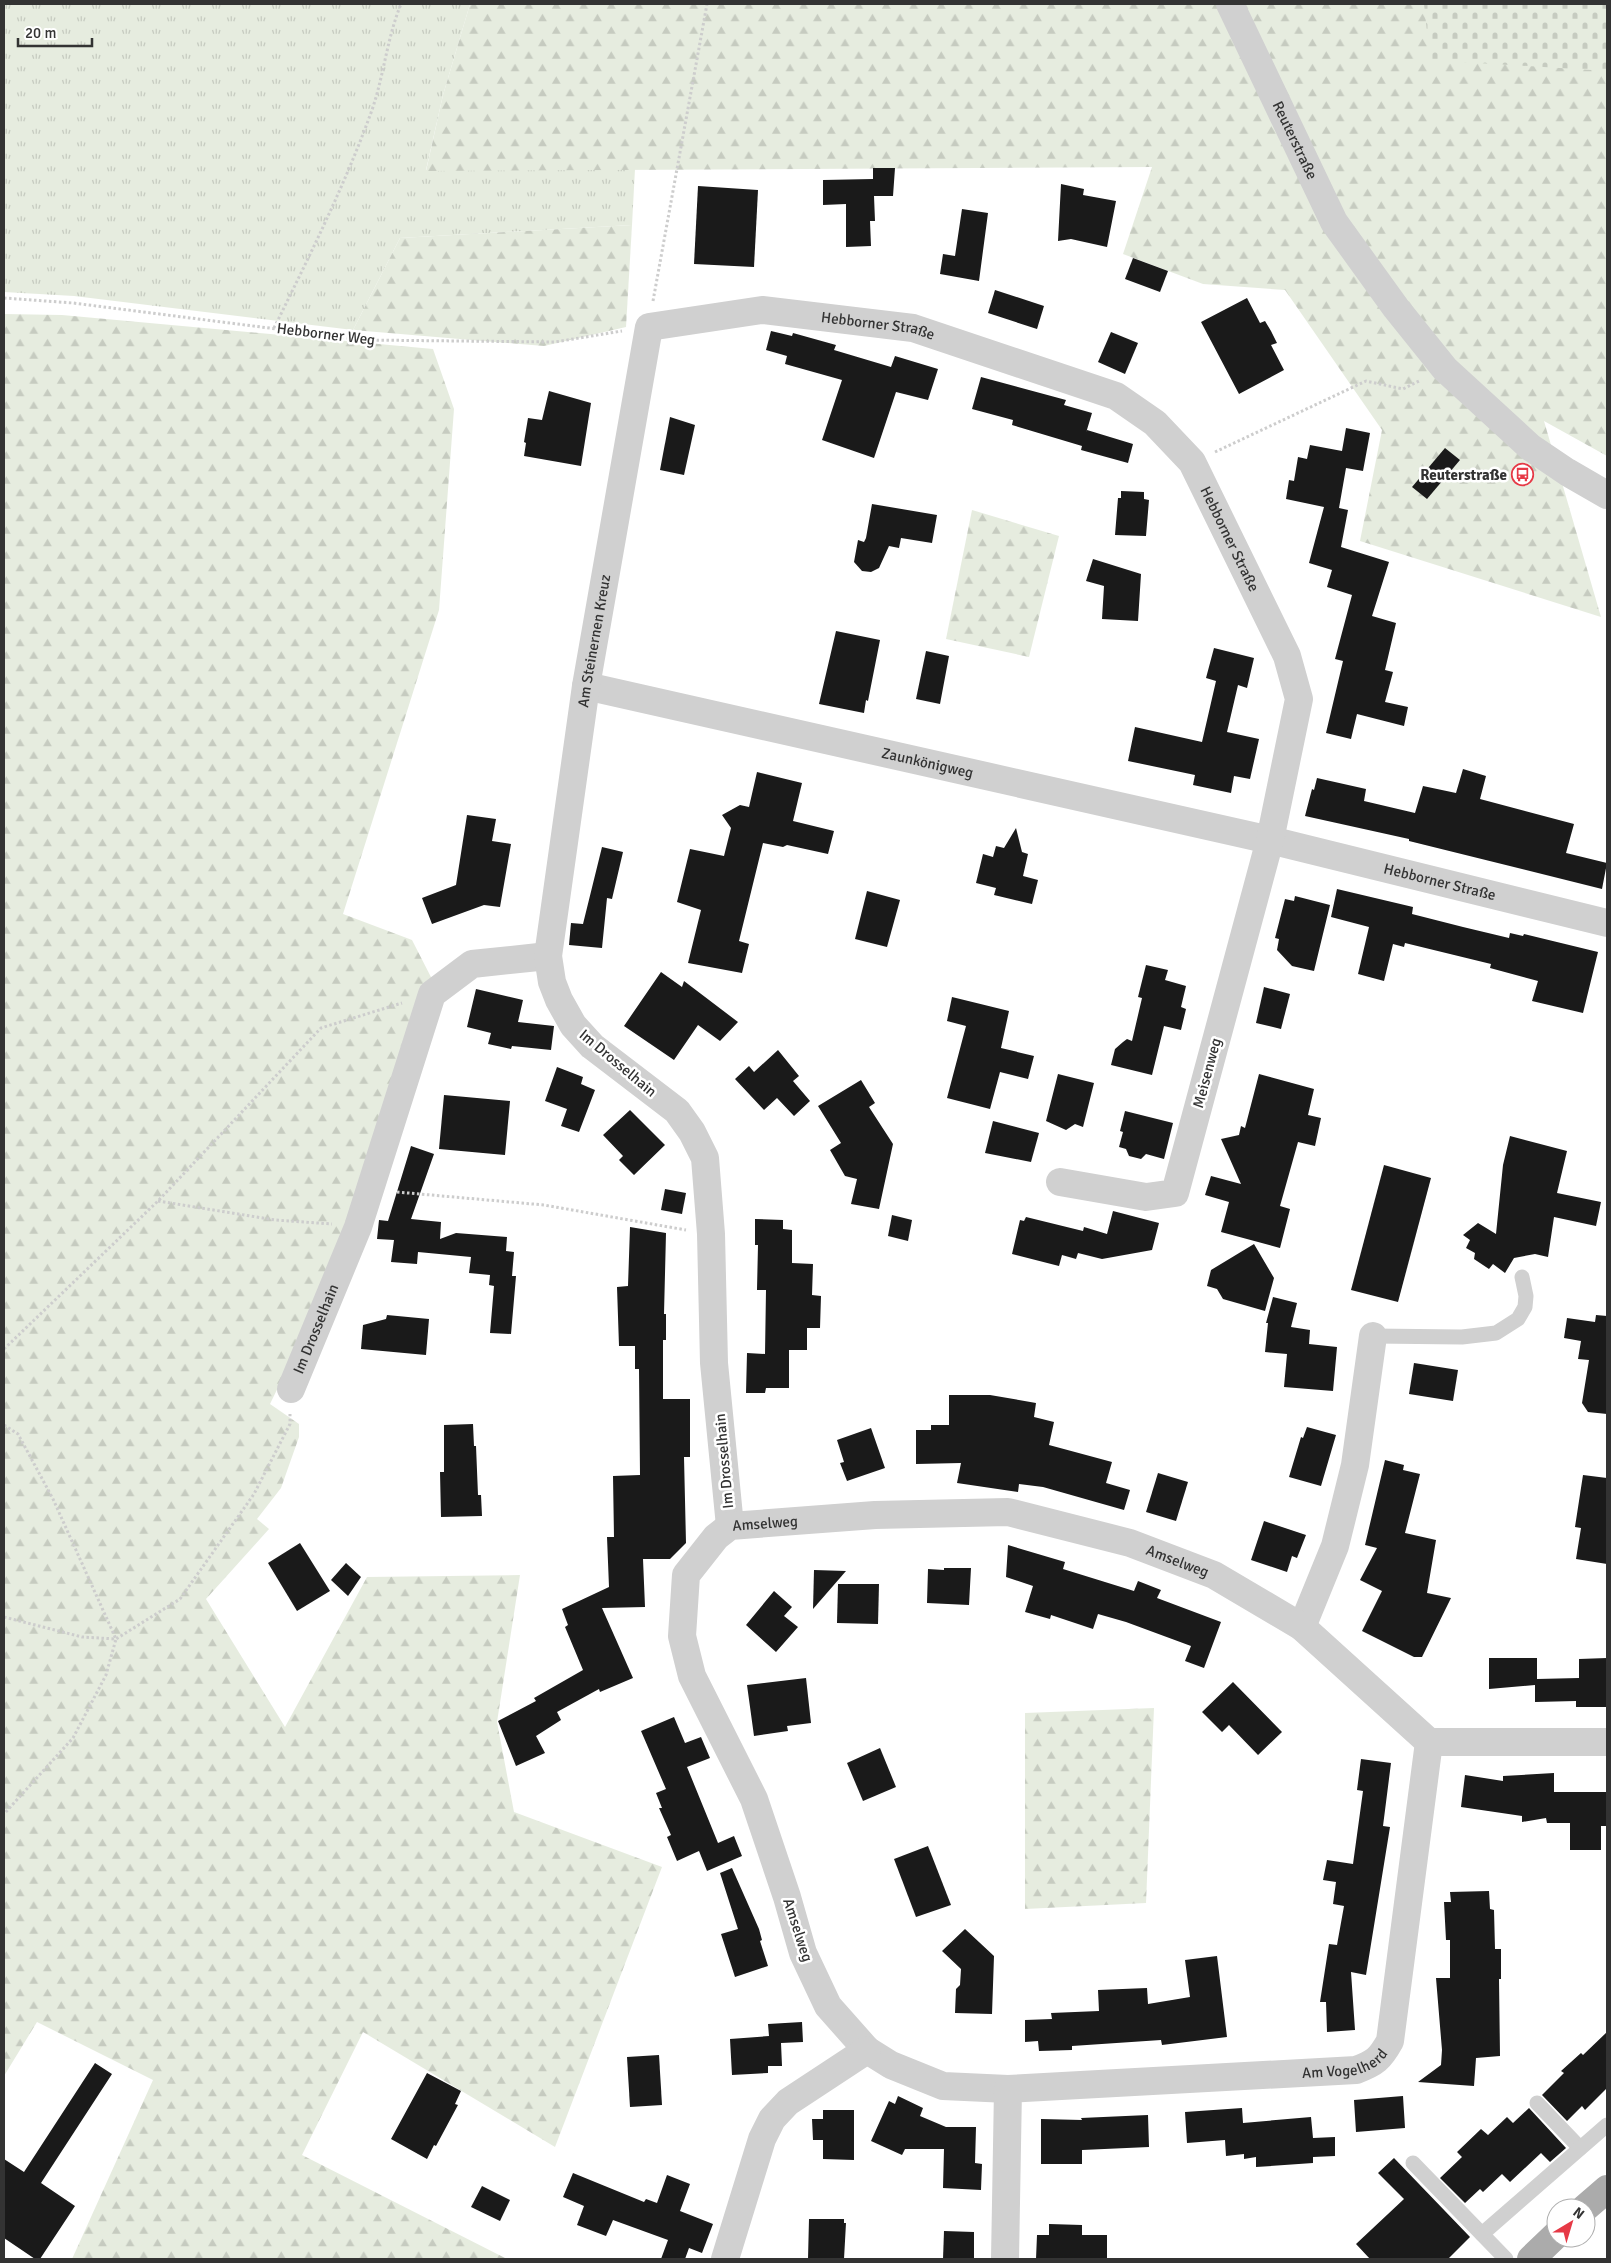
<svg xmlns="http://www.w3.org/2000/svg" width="1611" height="2263" font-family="Signika,sans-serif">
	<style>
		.grass { fill: url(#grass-tufts) }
		.forest { fill: url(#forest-firs) }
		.cemetery { fill: url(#cemetery-stones) }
		.building { fill: #1a1a1a }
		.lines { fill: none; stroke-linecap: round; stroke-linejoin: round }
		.path { stroke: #cdcdcd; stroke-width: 3; stroke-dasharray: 2.5 2.5; stroke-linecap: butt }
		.lane { stroke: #d0d0d0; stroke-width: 15 }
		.street { stroke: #d0d0d0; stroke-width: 28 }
		.primary { stroke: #ababab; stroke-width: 28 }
		.labels { text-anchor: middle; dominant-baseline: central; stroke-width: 5; stroke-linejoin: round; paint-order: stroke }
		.street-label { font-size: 15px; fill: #333; stroke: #fff }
		.poi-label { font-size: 15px; font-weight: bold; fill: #333; stroke: #fff; text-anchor: end }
	</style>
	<defs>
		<pattern id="grass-tufts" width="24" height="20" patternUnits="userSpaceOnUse" patternTransform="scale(1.25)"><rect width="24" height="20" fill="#e6ecdf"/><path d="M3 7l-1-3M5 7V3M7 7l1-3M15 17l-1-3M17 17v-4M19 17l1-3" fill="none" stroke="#c6cbc0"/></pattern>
		<pattern id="forest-firs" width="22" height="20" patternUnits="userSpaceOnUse" patternTransform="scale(1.25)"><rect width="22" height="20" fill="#e6ecdf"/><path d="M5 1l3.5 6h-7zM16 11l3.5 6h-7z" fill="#c6cbc0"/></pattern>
		<pattern id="cemetery-stones" width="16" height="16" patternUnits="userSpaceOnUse" patternTransform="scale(1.25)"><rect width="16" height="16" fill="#e6ecdf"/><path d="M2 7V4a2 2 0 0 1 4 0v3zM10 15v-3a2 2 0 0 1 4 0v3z" fill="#c6cbc0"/></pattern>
	</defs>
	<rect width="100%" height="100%" fill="#fff"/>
	<polygon class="grass" points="4,4 470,4 443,95 426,170 635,169 632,225 400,238 353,330 74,296 4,292"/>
	<g class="forest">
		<polygon points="470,4 1607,4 1607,456 1544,421 1601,617 1360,541 1382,430 1285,290 1203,284 1123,254 1152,167 426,171 443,95"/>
		<polygon points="632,225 626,327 544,346 353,330 400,238"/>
		<polygon points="4,314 62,315 433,349 454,409 439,610 343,914 412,940 434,983 319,1303 270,1404 299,1424 299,1437 281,1488 257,1519 269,1529 206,1599 285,1727 367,1577 520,1575 497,1722 514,1812 662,1867 555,2147 363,2032 302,2155 507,2259 72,2259 153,2080 37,2022 4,2076"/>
		<polygon points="972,510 1059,536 1029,657 946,639"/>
		<polygon points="1154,1708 1146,1903 1025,1909 1025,1713"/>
	</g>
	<polygon class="cemetery" points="1424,4 1607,4 1607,71 1430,60"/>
	<g class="building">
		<polygon points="873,168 895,168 893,196 874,196 875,221 870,221 871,246 846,247 846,204 823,205 823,180 873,179"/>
		<polygon points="1061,184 1084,189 1083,195 1116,201 1107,247 1071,239 1058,241"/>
		<polygon points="698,186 758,190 754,267 694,264"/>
		<polygon points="962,209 988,213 979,281 940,274 943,254 955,256"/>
		<polygon points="1133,258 1168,271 1160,292 1125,279"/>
		<polygon points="995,290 1044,306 1037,329 988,313"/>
		<polygon points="1247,298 1260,323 1265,321 1271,331 1277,343 1271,345 1284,370 1239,394 1201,322"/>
		<polygon points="771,331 792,336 793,333 836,345 834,350 891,367 895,356 938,369 928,400 896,392 874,458 822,440 842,380 785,364 787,356 766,350"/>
		<polygon points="1111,332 1138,343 1125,374 1098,362"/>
		<polygon points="981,377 1066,400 1064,405 1092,413 1086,433 1087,430 1133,444 1128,463 1081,450 1082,446 1012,425 1013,420 972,409"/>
		<polygon points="549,391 591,403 581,466 524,456 526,443 524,442 528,418 542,420"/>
		<polygon points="670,417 695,425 684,475 660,470"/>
		<polygon points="1346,428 1370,433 1363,471 1346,468 1339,508 1348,510 1341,547 1389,562 1372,616 1396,623 1385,670 1393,672 1385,702 1408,707 1404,726 1357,714 1351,739 1326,733 1343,661 1335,659 1352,595 1327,587 1332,570 1309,563 1324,507 1286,499 1289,480 1294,481 1298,457 1307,459 1310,445 1342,451"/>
		<polygon points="1445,448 1460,460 1427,499 1412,487"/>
		<polygon points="1121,491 1144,492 1144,499 1149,500 1146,536 1115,535 1118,498 1121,498"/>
		<polygon points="872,504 937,515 932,543 901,538 899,548 889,546 879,568 871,572 862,571 854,562 858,540 864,542 866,538"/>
		<polygon points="1093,559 1141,574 1138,621 1102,619 1104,586 1086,581"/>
		<polygon points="836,631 880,640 868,701 866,700 864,713 819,704"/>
		<polygon points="1214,648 1254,658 1247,688 1238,685 1227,732 1259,739 1250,779 1234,776 1231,793 1193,785 1195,775 1128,761 1135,727 1202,742 1216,681 1206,678"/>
		<polygon points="926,651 949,656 940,704 916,699"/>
		<polygon points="1463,769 1486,776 1480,799 1574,824 1566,853 1607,863 1602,889 1409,841 1409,839 1305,816 1312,789 1314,790 1317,778 1366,789 1364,801 1415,813 1423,786 1456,793"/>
		<polygon points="757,772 802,783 793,821 834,831 828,854 787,845 783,847 763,843 739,941 749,944 742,973 688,963 701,910 677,902 690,849 724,856 731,828 722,815 740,805 749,807"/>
		<polygon points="467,815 496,819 492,841 511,844 500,907 484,905 432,924 422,898 456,885"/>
		<polygon points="1016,828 1022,852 1028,854 1023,876 1038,880 1032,904 994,895 996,888 976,883 983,854 993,857 996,846 1004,848"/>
		<polygon points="602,847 623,852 612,899 607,898 602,948 569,945 571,923 583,924"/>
		<polygon points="1337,889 1413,907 1412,914 1463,927 1509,938 1510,933 1523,936 1524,934 1598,952 1583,1013 1532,1001 1538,981 1490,968 1491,964 1405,943 1404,947 1393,944 1384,981 1358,974 1369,927 1331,917"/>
		<polygon points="867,891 900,900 887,947 855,939"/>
		<polygon points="1295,896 1330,905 1314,971 1292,966 1277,950 1279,939 1275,938 1285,899 1294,901"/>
		<polygon points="1146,965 1168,970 1165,980 1186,986 1181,1007 1186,1009 1181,1030 1164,1026 1152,1075 1111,1065 1115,1049 1123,1042 1127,1039 1132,1041 1142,998 1138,997"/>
		<polygon points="661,972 682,987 684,981 738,1022 720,1041 698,1025 674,1060 624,1026"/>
		<polygon points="1264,987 1290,994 1281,1029 1256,1023"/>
		<polygon points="476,989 523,1000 518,1022 554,1026 551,1050 512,1046 511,1049 488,1044 491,1033 467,1027"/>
		<polygon points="952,997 1009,1011 1001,1048 1034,1056 1028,1079 1000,1072 990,1109 947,1098 966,1026 947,1021"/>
		<polygon points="778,1050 799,1076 793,1081 810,1101 794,1116 777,1098 764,1110 735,1079 749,1066 754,1072"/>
		<polygon points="557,1067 583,1077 581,1084 595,1090 579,1132 561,1126 567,1109 545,1101"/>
		<polygon points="1058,1074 1094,1083 1083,1127 1075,1124 1066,1130 1046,1121"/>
		<polygon points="1259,1074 1314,1089 1308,1115 1321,1118 1315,1146 1298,1142 1280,1206 1290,1209 1280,1248 1221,1232 1229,1202 1205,1195 1211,1176 1241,1184 1221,1139 1239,1135 1241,1126 1245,1128"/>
		<polygon points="861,1080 875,1103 869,1107 893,1144 879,1209 851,1204 857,1179 845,1176 830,1150 841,1143 818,1106"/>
		<polygon points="444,1095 510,1101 505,1155 439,1149"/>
		<polygon points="630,1110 665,1145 634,1175 619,1160 623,1156 603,1135"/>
		<polygon points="1125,1111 1173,1123 1164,1159 1146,1154 1141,1159 1129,1156 1126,1149 1119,1147 1123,1132 1120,1131"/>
		<polygon points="993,1121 1039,1133 1031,1162 985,1153"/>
		<polygon points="1510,1136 1567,1151 1557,1193 1601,1202 1596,1226 1554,1217 1548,1257 1535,1254 1514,1258 1505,1273 1493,1264 1489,1269 1474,1259 1475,1253 1466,1248 1470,1240 1463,1235 1478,1223 1496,1234 1503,1165"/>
		<polygon points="411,1146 434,1154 411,1219 441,1222 440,1239 456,1233 507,1237 506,1251 514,1252 512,1276 516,1276 511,1334 490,1333 494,1286 489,1285 490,1275 469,1273 471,1257 418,1252 417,1264 391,1262 394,1240 377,1239 379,1220 388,1221"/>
		<polygon points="1384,1165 1431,1178 1398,1302 1351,1290"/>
		<polygon points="665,1189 686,1193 682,1214 661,1210"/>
		<polygon points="1113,1211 1159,1223 1152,1250 1102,1259 1078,1253 1076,1259 1062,1255 1059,1266 1012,1254 1020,1220 1024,1221 1026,1217 1083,1231 1084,1227 1107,1234"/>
		<polygon points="892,1215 912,1220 908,1241 888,1236"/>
		<polygon points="755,1219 783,1220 783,1229 792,1230 792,1263 813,1264 812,1295 821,1296 820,1328 807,1328 807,1350 789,1350 789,1388 766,1388 765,1393 746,1393 747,1353 765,1354 766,1290 757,1290 758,1245 755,1245"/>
		<polygon points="630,1227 666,1233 664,1314 666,1314 666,1340 663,1340 663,1399 690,1399 690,1457 684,1457 686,1543 670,1559 643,1559 645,1607 602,1608 633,1678 600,1692 599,1689 557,1712 561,1720 536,1736 545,1753 516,1766 498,1721 536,1701 534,1698 583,1670 565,1627 568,1625 562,1609 609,1587 607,1537 614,1537 613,1476 640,1475 639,1369 635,1369 635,1346 619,1346 617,1287 628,1286"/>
		<polygon points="1254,1244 1274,1278 1265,1311 1223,1299 1217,1289 1207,1286 1211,1270"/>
		<polygon points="1273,1297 1297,1303 1291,1327 1310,1330 1309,1344 1337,1347 1333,1391 1284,1387 1287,1354 1265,1352 1268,1323 1266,1323"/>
		<polygon points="387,1315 429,1319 426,1355 361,1349 363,1325 386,1319"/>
		<polygon points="1596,1315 1607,1316 1607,1414 1588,1412 1582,1403 1589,1360 1578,1359 1581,1341 1564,1338 1567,1318 1595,1322"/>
		<polygon points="1414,1363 1458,1370 1453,1401 1409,1394"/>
		<polygon points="949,1395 990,1395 1036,1403 1034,1417 1054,1422 1049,1445 1112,1462 1106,1483 1130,1490 1124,1510 1043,1487 1019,1484 1018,1492 957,1483 961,1463 916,1464 916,1430 931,1430 931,1425 949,1425"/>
		<polygon points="473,1424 474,1446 476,1446 478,1495 481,1495 482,1516 441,1517 440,1472 444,1472 444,1425"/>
		<polygon points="1307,1427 1336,1435 1321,1486 1289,1477 1301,1437 1303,1438"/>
		<polygon points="871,1428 885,1468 847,1481 840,1463 844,1462 837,1440"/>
		<polygon points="1385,1460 1404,1465 1403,1470 1420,1474 1405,1533 1436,1540 1427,1593 1451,1598 1422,1657 1414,1657 1362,1631 1382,1591 1360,1580 1377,1548 1365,1545"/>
		<polygon points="1158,1473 1188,1482 1176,1521 1146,1512"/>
		<polygon points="1583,1475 1607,1478 1607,1564 1576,1559 1581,1528 1575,1527"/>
		<polygon points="1264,1521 1306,1535 1297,1558 1292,1556 1287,1572 1251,1560"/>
		<polygon points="300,1543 330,1591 297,1611 268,1563"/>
		<polygon points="1008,1545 1065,1562 1063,1569 1134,1591 1138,1581 1161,1590 1157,1598 1221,1622 1204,1668 1185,1661 1191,1646 1126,1622 1098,1614 1093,1629 1051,1615 1050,1619 1025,1612 1033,1586 1006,1577"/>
		<polygon points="346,1563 361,1577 348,1596 331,1580"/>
		<polygon points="944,1568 971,1568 969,1605 927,1603 928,1569 944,1570"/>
		<polygon points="814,1570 846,1571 813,1609"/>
		<polygon points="838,1584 879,1584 878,1624 837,1623"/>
		<polygon points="774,1591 792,1607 784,1616 798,1627 776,1652 746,1625"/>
		<polygon points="1489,1658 1537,1658 1537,1679 1579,1678 1579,1659 1607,1658 1607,1707 1576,1707 1576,1701 1535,1702 1535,1685 1489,1689"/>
		<polygon points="806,1678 811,1723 787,1726 788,1731 754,1736 747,1685"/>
		<polygon points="1233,1682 1282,1732 1258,1755 1229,1725 1222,1732 1202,1712"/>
		<polygon points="674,1717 685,1743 701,1737 710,1758 687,1767 718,1843 734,1836 742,1856 707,1871 699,1851 677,1861 667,1837 671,1835 659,1808 662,1808 656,1793 666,1789 641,1731"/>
		<polygon points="880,1748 896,1787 863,1801 847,1763"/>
		<polygon points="1361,1759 1391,1763 1383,1826 1390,1827 1366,1975 1351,1972 1355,2030 1327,2032 1326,2002 1320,2002 1329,1944 1337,1945 1344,1906 1333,1904 1336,1882 1323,1880 1327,1860 1353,1864 1363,1791 1357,1790"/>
		<polygon points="1554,1773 1554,1792 1607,1792 1607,1826 1601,1826 1601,1850 1570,1850 1570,1823 1547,1823 1546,1818 1522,1822 1522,1816 1461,1807 1465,1775 1503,1781 1503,1776"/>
		<polygon points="928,1846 951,1905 916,1917 894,1859"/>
		<polygon points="732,1868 759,1929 762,1940 760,1941 768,1966 735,1977 721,1934 738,1929 720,1873"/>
		<polygon points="1489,1891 1490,1909 1494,1910 1495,1949 1501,1949 1501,1979 1499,1979 1500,2056 1476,2058 1474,2086 1418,2082 1441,2065 1442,2050 1436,1978 1450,1978 1450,1940 1446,1940 1444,1902 1451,1902 1450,1892"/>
		<polygon points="965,1929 994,1956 992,2014 955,2013 956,1989 960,1985 961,1969 942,1951"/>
		<polygon points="1217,1956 1227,2037 1162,2045 1161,2040 1072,2046 1072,2050 1039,2051 1038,2041 1025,2042 1025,2020 1052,2019 1051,2013 1099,2011 1098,1990 1147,1988 1148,2004 1190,1997 1185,1960"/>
		<polygon points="802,2022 803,2042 781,2043 782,2066 768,2066 768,2073 732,2075 730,2039 769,2036 768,2024"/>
		<polygon points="1607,2032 1607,2088 1585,2110 1582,2106 1567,2121 1542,2095 1564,2073 1561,2071 1581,2053 1583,2055"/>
		<polygon points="659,2055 662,2105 630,2107 627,2057"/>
		<polygon points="95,2063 112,2074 41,2183 75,2206 40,2259 35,2259 4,2238 4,2159 24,2172"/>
		<polygon points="427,2073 461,2091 455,2104 458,2105 436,2146 434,2145 427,2159 391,2139"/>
		<polygon points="898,2096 923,2108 920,2116 946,2127 976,2127 975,2163 982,2164 981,2190 943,2188 944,2149 905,2149 902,2155 871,2141 889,2101 895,2104"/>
		<polygon points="1403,2096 1405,2128 1356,2132 1354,2100"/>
		<polygon points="1242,2108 1243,2123 1311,2117 1313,2138 1335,2137 1335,2156 1313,2157 1313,2163 1256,2167 1256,2157 1244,2159 1244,2154 1226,2156 1225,2140 1187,2143 1185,2112"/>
		<polygon points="1529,2108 1566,2148 1550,2162 1541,2153 1510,2182 1502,2174 1483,2192 1480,2189 1465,2203 1440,2178 1462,2157 1457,2152 1481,2129 1488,2135 1507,2117 1513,2123"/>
		<polygon points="823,2110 854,2110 854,2160 823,2159 823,2140 813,2140 812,2119 823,2119"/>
		<polygon points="1148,2115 1149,2147 1082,2150 1082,2164 1041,2164 1041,2119 1082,2120 1081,2118"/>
		<polygon points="1394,2158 1470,2237 1448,2259 1370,2259 1356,2244 1404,2199 1378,2173"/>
		<polygon points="573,2173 644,2202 646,2199 657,2203 667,2175 690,2184 680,2211 713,2224 702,2253 689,2248 685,2259 661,2259 668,2240 613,2220 606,2236 577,2225 584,2206 563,2197"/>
		<polygon points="482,2186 510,2200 500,2221 471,2207"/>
		<polygon points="809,2219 844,2219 844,2223 846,2223 844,2259 808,2259"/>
		<polygon points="1049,2224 1082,2225 1082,2235 1107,2235 1107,2259 1036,2259 1037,2235 1049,2235"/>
		<polygon points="944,2231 974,2232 974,2259 943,2259"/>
	</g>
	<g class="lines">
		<g class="path">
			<polyline points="4,298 73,303 363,340 555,342 622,331"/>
			<polyline points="653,301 707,4"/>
			<path d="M274 328C309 257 345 185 372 110 384 75 387 38 401 4"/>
			<polyline points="1215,452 1366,381 1403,389 1421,380"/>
			<polyline points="397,1192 544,1205 686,1230"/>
			<polyline points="158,1201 275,1220 332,1224"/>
			<polyline points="4,1349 158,1201 321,1028 402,1003"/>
			<polyline points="4,1425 18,1434 53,1499 116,1639 106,1675 73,1738 4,1814"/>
			<polyline points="4,1617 82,1637 116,1639 180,1599 254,1494 290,1424 290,1414"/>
		</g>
		<g class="lane">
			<polyline points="1373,1336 1462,1337 1496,1333 1518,1319 1525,1307 1526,1296 1522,1277"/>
			<polyline points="1537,2103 1580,2148"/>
			<polyline points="1413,2163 1506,2259"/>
			<polyline points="1482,2234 1607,2125"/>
		</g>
		<g class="street">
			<path id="s1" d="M1230 4 1334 222 1396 308 1445 369 1530 447 1567 472 1607 495"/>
			<path id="s2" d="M586 686 1270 840 1607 923"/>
			<path id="s3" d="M291 1389 358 1227 432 994 472 964 548 956"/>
			<path id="s4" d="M730 1526 714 1363 711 1234 705 1158 692 1132 677 1111 592 1046 573 1025 559 1000 552 982 548 956 586 686 649 327 762 310 913 328 1116 396 1155 423 1192 462 1287 656 1299 699 1270 840 1175 1193 1146 1197 1060 1182"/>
			<polyline points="1302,1627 1335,1546 1355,1465 1373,1336"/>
			<path id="s5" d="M1008 2089 943 2086 891 2065 867 2050 828 2006 803 1953 787 1897 754 1799 692 1676 682 1636 686 1575 716 1537 730 1526 875 1515 1008 1512 1130 1543 1214 1575 1302 1627 1429 1742"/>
			<polyline points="725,2259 762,2139 772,2119 788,2102 867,2050"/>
			<path id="s6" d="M1005 2259 1008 2089 1356 2070C1375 2063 1380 2059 1390 2041L1429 1742H1607"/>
		</g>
		<g class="primary">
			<polyline points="1585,2208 1607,2189"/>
			<polyline points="1531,2259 1556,2235"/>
		</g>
	</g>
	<defs>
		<symbol id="bus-ring" viewBox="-11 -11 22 22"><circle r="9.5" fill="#fff" stroke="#e63946" stroke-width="1.5"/><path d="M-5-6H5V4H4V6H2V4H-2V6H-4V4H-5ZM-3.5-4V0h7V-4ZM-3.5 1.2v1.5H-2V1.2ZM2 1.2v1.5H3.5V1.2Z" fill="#e63946"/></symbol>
	</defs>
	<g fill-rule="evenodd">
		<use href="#bus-ring" x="1510" y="462" width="25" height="25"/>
	</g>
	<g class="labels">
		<g class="street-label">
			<text stroke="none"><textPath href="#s1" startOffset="151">Reuterstraße</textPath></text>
			<text stroke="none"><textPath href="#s4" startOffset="1502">Hebborner Straße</textPath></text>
			<text transform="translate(326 334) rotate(7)">Hebborner Weg</text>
			<text stroke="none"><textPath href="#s4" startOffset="1938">Hebborner Straße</textPath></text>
			<text stroke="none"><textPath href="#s4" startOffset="952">Am Steinernen Kreuz</textPath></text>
			<text stroke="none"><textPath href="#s2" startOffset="350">Zaunkönigweg</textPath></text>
			<text stroke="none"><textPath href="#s2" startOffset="876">Hebborner Straße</textPath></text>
			<text transform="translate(618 1063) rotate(40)">Im Drosselhain</text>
			<text transform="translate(1207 1073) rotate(-75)">Meisenweg</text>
			<text stroke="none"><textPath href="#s3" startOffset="65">Im Drosselhain</textPath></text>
			<text transform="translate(724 1461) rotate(-95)">Im Drosselhain</text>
			<text stroke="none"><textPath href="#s5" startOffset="770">Amselweg</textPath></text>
			<text stroke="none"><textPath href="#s5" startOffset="1190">Amselweg</textPath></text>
			<text transform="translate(798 1930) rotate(72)">Amselweg</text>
			<text stroke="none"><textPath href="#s6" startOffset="509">Am Vogelherd</textPath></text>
		</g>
		<g class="poi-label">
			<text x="1507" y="475">Reuterstraße</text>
		</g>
	</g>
	<rect width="1611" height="2263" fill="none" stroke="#333333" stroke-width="10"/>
	<g transform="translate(1571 2223) rotate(38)"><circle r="24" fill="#ffffff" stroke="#adadad"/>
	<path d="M0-4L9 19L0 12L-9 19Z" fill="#e63946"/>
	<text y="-8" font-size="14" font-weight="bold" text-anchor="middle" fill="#333333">N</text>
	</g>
	<path d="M18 38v8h74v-8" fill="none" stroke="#333333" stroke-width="2.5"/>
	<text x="25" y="38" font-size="15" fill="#333333" stroke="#ffffff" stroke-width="4" paint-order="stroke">20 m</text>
</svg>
